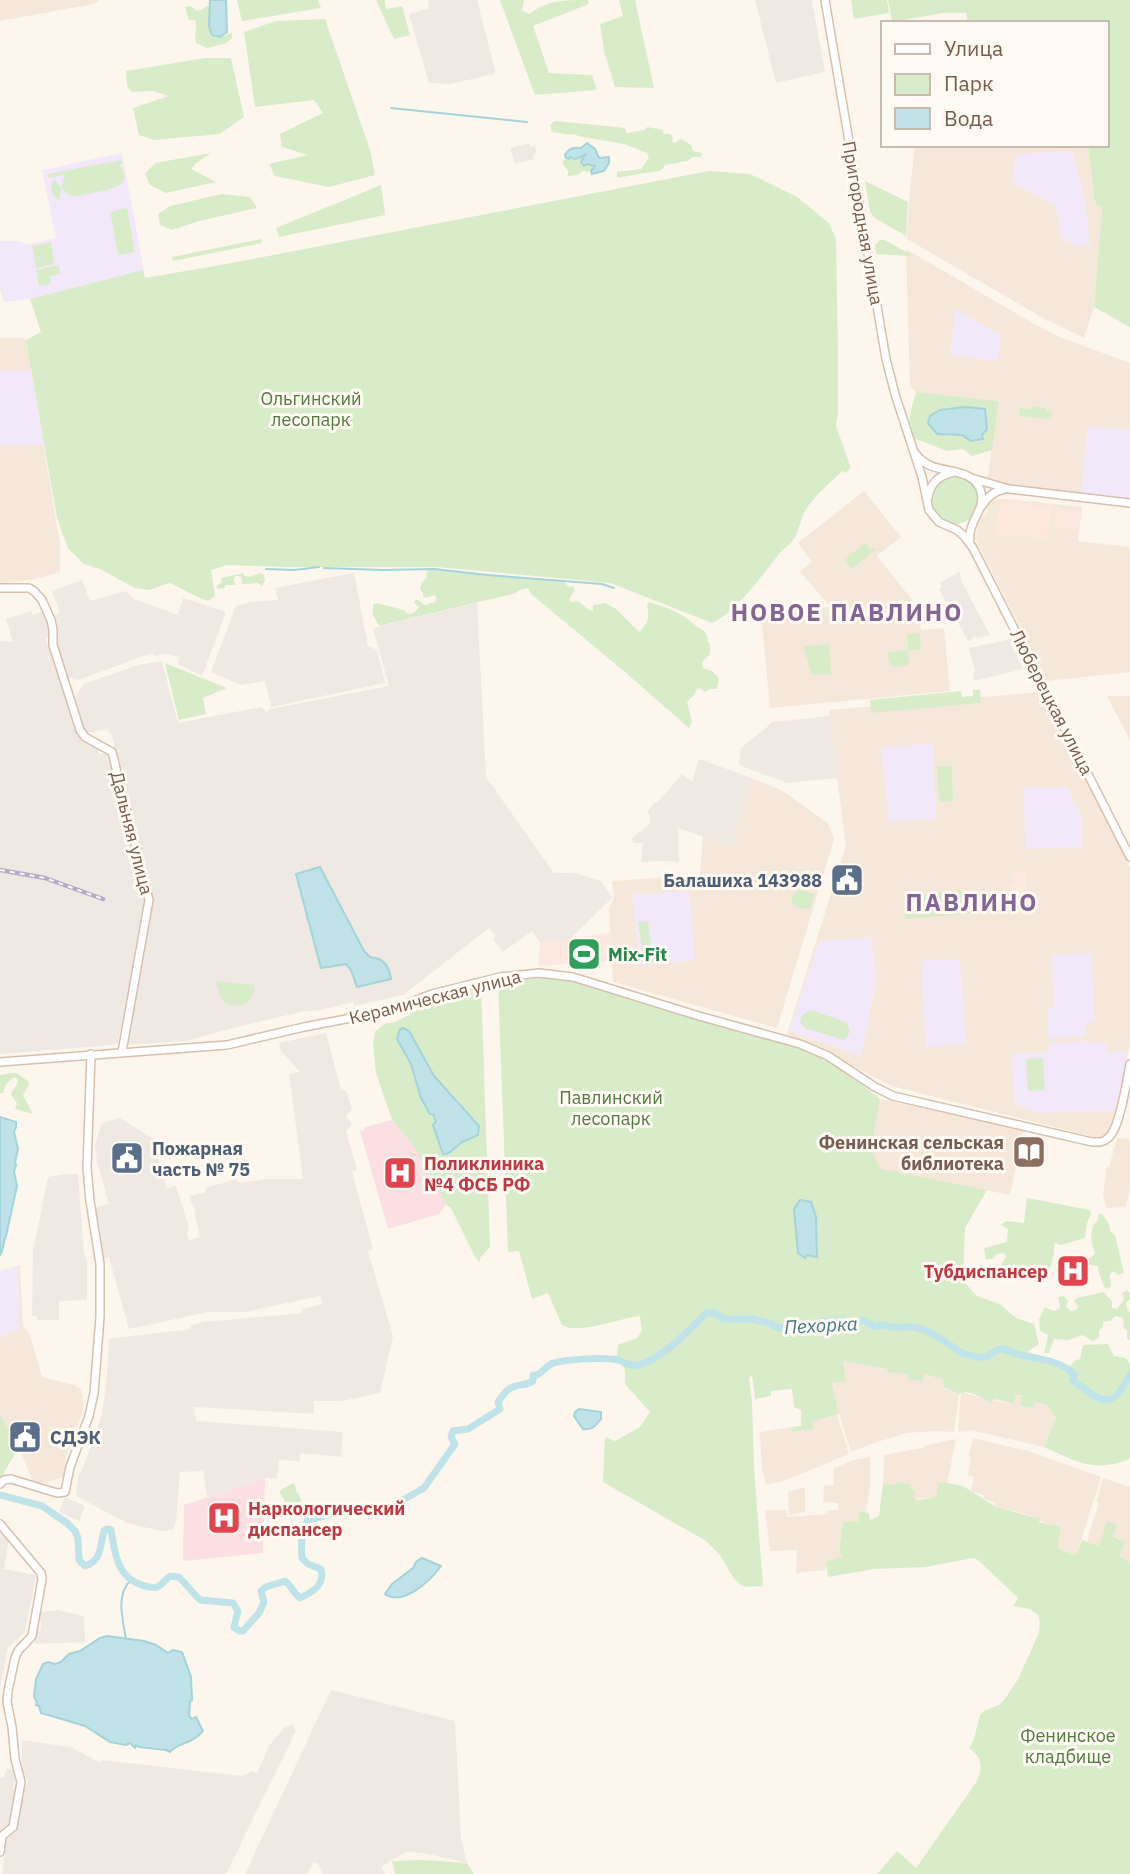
<svg xmlns="http://www.w3.org/2000/svg" width="1130" height="1874" font-family="'IBM Plex Sans',sans-serif">
	<style>
		.residential { fill: #f5e8da }
		.commercial { fill: #fde8e0 }
		.industrial { fill: #efe9e4 }
		.education { fill: #f3e8fa }
		.medical { fill: #fbdfe3 }
		.green { fill: #d8ecc9; fill-rule: evenodd }
		.water { fill: #bfe3e8; stroke: #a5d3da; stroke-width: 2 }
		.lines { fill: none; stroke-linecap: round; stroke-linejoin: round }
		.stream { stroke: #a5d3da; stroke-width: 2 }
		.river { stroke: #bfe3e8; stroke-width: 7 }
		.secondary-casing { stroke: #d6c0b0; stroke-width: 10 }
		.secondary { stroke: #fff; stroke-width: 7 }
		.rail-casing { stroke: #b9a8c9; stroke-width: 4.5 }
		.rail { stroke: #fffaf3; stroke-width: 2; stroke-dasharray: 5; stroke-linecap: butt }
		.labels { text-anchor: middle; dominant-baseline: central; stroke-width: 6; stroke-linejoin: round; paint-order: stroke }
		.street-label { font-size: 18px; fill: #7a5c4d; stroke: #fffaf3 }
		.park-label { font-size: 18px; fill: #537a41; stroke: #fffaf3 }
		.service-label { font-size: 18px; font-weight: bold; fill: #4e5e75; stroke: #fffaf3; text-anchor: start }
		.leisure-label { font-size: 18px; font-weight: bold; fill: #27864d; stroke: #fffaf3; text-anchor: start }
		.education-label { font-size: 18px; font-weight: bold; fill: #785e54; stroke: #fffaf3; text-anchor: end }
		.health-label { font-size: 18px; font-weight: bold; fill: #be3a42; stroke: #fffaf3; text-anchor: start }
		.water-label { font-size: 19px; font-style: italic; fill: #437c86; stroke: #fffaf3 }
		.district-label { font-size: 24px; font-weight: bold; letter-spacing: 2px; fill: #846695; stroke: #fffaf3 }
	</style>
	<rect width="100%" height="100%" fill="#fdf6ec"/>
	<g class="residential">
		<polygon points="0,0 99,0 94,4 0,21"/>
		<polygon points="915,145 966,145 980,147 1018,145 1088,145 1095,203 1102,208 1094,307 1084,338 1043,318 907,239 909,200"/>
		<polygon points="906,249 1031,322 1062,338 1130,363 1130,430 1088,427 1081,494 1012,487 987,481 999,401 916,392 910,386"/>
		<polygon points="0,338 24,338 26,340 60,543 60,572 31,580 0,583"/>
		<polygon points="864,491 901,537 877,556 918,607 921,630 944,628 950,691 770,708 761,612 830,607 800,571 812,562 798,543"/>
		<polygon points="996,499 1008,499 1082,507 1078,541 1130,547 1130,672 1047,681 975,539 978,525 991,503"/>
		<polygon points="1041,692 1130,867 1130,1045 1114,1120 1107,1135 1098,1138 892,1086 787,1034 846,846 837,778 832,721 830,721 829,710"/>
		<polygon points="1107,696 1130,696 1130,740"/>
		<polygon points="752,778 781,790 828,823 834,839 777,1028 613,982 609,909 614,898 612,881 700,875 703,837 731,845"/>
		<polygon points="880,1099 1024,1129 1010,1195 880,1169 871,1150"/>
		<polygon points="1117,1138 1130,1139 1130,1190 1125,1207 1107,1208 1103,1195 1107,1166 1109,1167"/>
		<polygon points="20,1265 23,1326 30,1334 42,1377 75,1385 81,1389 84,1403 81,1417 65,1460 66,1465 63,1477 35,1486 18,1446 0,1415 0,1271"/>
		<polygon points="842,1361 887,1369 908,1375 924,1373 944,1379 943,1388 959,1394 954,1432 935,1431 907,1433 877,1442 851,1452 839,1414 832,1381"/>
		<polygon points="963,1392 984,1399 1014,1404 1016,1394 1047,1405 1056,1417 1044,1447 970,1430 967,1432 958,1431 961,1393"/>
		<polygon points="837,1415 849,1454 786,1480 766,1485 762,1468 760,1432 792,1427 794,1432 814,1429 812,1422"/>
		<polygon points="973,1438 1028,1451 1101,1477 1077,1553 1073,1555 1058,1550 1050,1525 1026,1514 996,1507 995,1503 984,1499 984,1495 971,1491 974,1477 968,1475 971,1457 969,1456"/>
		<polygon points="956,1439 947,1483 938,1483 936,1497 914,1499 909,1490 910,1484 897,1482 896,1485 883,1483 884,1455 921,1448 927,1445"/>
		<polygon points="870,1457 870,1485 866,1513 859,1512 858,1522 843,1521 839,1549 842,1556 826,1562 826,1570 796,1573 797,1550 770,1551 765,1510 786,1510 787,1517 827,1514 828,1510 838,1510 838,1503 823,1502 824,1486 834,1485 833,1469 853,1460"/>
		<polygon points="1103,1478 1130,1487 1130,1562 1119,1556 1121,1539 1113,1536 1116,1525 1107,1522 1099,1547 1088,1542 1089,1534 1099,1503 1097,1501"/>
		<polygon points="805,1487 805,1512 789,1515 788,1492"/>
	</g>
	<g class="commercial">
		<polygon points="1006,502 1052,507 1048,539 996,534 999,507"/>
		<polygon points="1056,507 1081,511 1079,530 1054,527"/>
		<polygon points="1012,871 1025,872 1026,891 1024,895 1008,897 1007,885 1013,884"/>
		<polygon points="610,933 612,961 538,966 540,942"/>
	</g>
	<g class="industrial">
		<polygon points="428,0 477,0 495,70 494,74 450,84 429,83 409,14 429,8"/>
		<polygon points="755,0 814,0 812,1 825,72 776,83"/>
		<polygon points="529,143 531,147 535,146 537,154 533,155 534,159 515,164 510,148"/>
		<polygon points="959,572 961,576 961,581 990,635 977,638 976,636 968,641 939,589 942,587 940,583"/>
		<polygon points="354,573 368,646 377,650 385,683 271,707 265,681 241,685 211,672 236,606 251,602 278,600 275,588"/>
		<polygon points="82,580 90,601 125,591 134,599 178,615 183,598 226,612 202,676 178,664 180,657 164,654 155,656 152,653 78,680 65,677 55,644 58,635 53,616 60,613 52,591"/>
		<polygon points="477,603 486,777 554,873 575,873 601,881 612,898 571,938 567,939 540,942 532,931 503,952 493,939 496,936 489,928 403,995 354,1006 353,1002 321,1010 300,1012 237,1027 186,1041 126,1045 152,894 111,733 109,733 108,729 86,733 83,730 75,697 84,684 138,665 162,661 178,723 261,707 268,712 270,709 389,686 373,628"/>
		<polygon points="31,611 33,615 44,611 52,636 46,639 75,729 79,734 96,744 99,754 108,753 111,758 120,794 119,798 146,896 118,1043 112,1045 0,1054 0,641 13,642 6,619"/>
		<polygon points="1012,637 1014,640 1010,643 1023,669 974,681 973,677 975,671 969,648 1007,640"/>
		<polygon points="829,716 830,720 832,720 837,778 787,783 739,765 741,748 773,722"/>
		<polygon points="699,759 752,778 731,846 678,828 679,862 669,861 641,862 643,843 633,843 632,838 650,824 650,816 647,813 653,804 658,802 682,774 692,782"/>
		<polygon points="326,1033 341,1090 346,1090 352,1110 346,1116 352,1125 346,1131 357,1170 352,1172 373,1249 368,1251 393,1336 380,1393 342,1401 314,1401 314,1414 194,1407 196,1421 343,1432 341,1457 300,1453 300,1461 279,1460 277,1479 265,1478 207,1497 203,1471 180,1472 176,1522 173,1530 161,1531 127,1523 76,1496 79,1473 81,1473 102,1415 107,1376 109,1339 191,1329 191,1325 204,1322 302,1313 302,1309 323,1304 320,1296 245,1312 208,1312 129,1329 109,1257 104,1258 95,1207 109,1204 97,1162 95,1145 102,1123 120,1118 152,1138 167,1188 176,1186 189,1227 187,1234 189,1240 200,1237 195,1216 195,1211 189,1196 206,1192 205,1188 237,1179 239,1183 267,1179 303,1179 289,1074 300,1072 281,1051 279,1043"/>
		<polygon points="65,1174 78,1174 84,1254 87,1259 87,1300 59,1301 59,1320 37,1320 37,1316 32,1316 33,1252 48,1177"/>
		<polygon points="65,1497 85,1506 79,1521 59,1512"/>
		<polygon points="0,1528 9,1539 4,1569 36,1575 25,1632 8,1647 0,1690"/>
		<polygon points="57,1610 84,1616 85,1642 35,1644 35,1630 41,1629 40,1612"/>
		<polygon points="331,1690 455,1721 461,1838 467,1863 424,1853 406,1852 382,1866 385,1874 322,1874 319,1865 314,1862 307,1874 245,1874"/>
		<polygon points="293,1724 296,1731 226,1874 2,1874 7,1836 17,1829 23,1794 27,1784 28,1779 22,1778 22,1740 70,1747 101,1763 102,1760 242,1776 252,1771 257,1773 269,1746 284,1728"/>
		<polygon points="7,1768 17,1771 13,1788 18,1789 15,1812 11,1812 8,1827 2,1833 0,1832 0,1777 4,1778"/>
	</g>
	<g class="education">
		<polygon points="1072,151 1084,195 1090,245 1077,247 1061,237 1056,206 1012,182 1016,154"/>
		<polygon points="122,153 144,270 30,299 4,302 0,289 0,241 16,241 28,244 56,238 42,170"/>
		<polygon points="955,309 1001,335 998,361 950,355"/>
		<polygon points="31,370 44,445 0,445 0,371"/>
		<polygon points="1088,426 1130,430 1130,499 1081,494"/>
		<polygon points="933,744 936,819 889,822 881,747"/>
		<polygon points="1067,787 1081,816 1082,847 1026,849 1023,788"/>
		<polygon points="689,891 695,960 644,966 640,965 632,895"/>
		<polygon points="871,937 876,982 861,1056 789,1031 819,941"/>
		<polygon points="1091,953 1095,1021 1085,1023 1085,1036 1051,1038 1048,1035 1047,1009 1054,1008 1052,955"/>
		<polygon points="960,959 966,1044 926,1047 921,961"/>
		<polygon points="1088,1041 1090,1043 1106,1042 1107,1053 1128,1052 1115,1109 1110,1111 1038,1113 1015,1104 1012,1054 1049,1052 1049,1044"/>
		<polygon points="18,1266 19,1330 0,1336 0,1271"/>
	</g>
	<g class="medical">
		<polygon points="392,1120 411,1142 446,1204 439,1214 388,1229 360,1131 365,1130 365,1127"/>
		<polygon points="265,1478 263,1553 183,1561 184,1505"/>
	</g>
	<g class="green">
		<polygon points="237,0 318,0 321,8 242,21"/>
		<polygon points="376,0 385,0 386,9 402,6 410,35 394,39"/>
		<path d="M500 0H524L522 11 530 14C545 0 566 0 588 0L589 4 533 26 549 73 592 75 597 90 535 95Z"/>
		<polygon points="619,0 635,0 654,88 615,87 604,51 600,24 623,16"/>
		<polygon points="851,0 887,0 889,13 854,19"/>
		<polygon points="888,0 1130,0 1130,327 1094,307 1102,208 1095,203 1088,145 1107,145 1107,23 968,23 966,13 943,13 892,22"/>
		<path d="M191 6 197 11 202 10 206 6H210L209 26 211 34 220 37 232 33V38L226 43 207 48 196 43C194 35 198 28 195 20H189L185 7Z"/>
		<polygon points="325,19 370,150 375,175 329,187 275,176 269,164 308,155 282,147 280,134 323,113 314,100 255,107 244,32 276,21"/>
		<polygon points="205,58 231,58 244,117 220,134 153,140 139,135 133,108 169,96 153,91 132,92 127,86 126,71"/>
		<polygon points="555,121 625,128 627,133 645,130 647,127 663,130 664,134 670,134 673,137 672,142 675,143 681,139 691,145 693,151 702,153 701,157 693,157 687,161 665,165 662,170 617,178 617,172 641,169 649,158 647,153 624,144 578,136 575,134 571,135 552,132 550,125"/>
		<polygon points="211,153 196,163 191,169 216,182 166,193 150,185 145,174 155,163"/>
		<path d="M585 155V166L590 164 595 166 594 169 589 172 583 171 578 175 568 176V171L562 162C568 157 576 156 585 155Z"/>
		<path d="M122 160 123 164 120 165C136 187 107 190 93 193 86 194 77 198 70 195 66 193 65 191 62 187L59 200 53 196C51 189 49 184 55 180L60 187H62L64 175 49 178 48 174Z"/>
		<path d="M709 171 750 174 797 197 829 223 836 239 838 354V413L836 426 851 468 845 473 842 471C830 483 814 496 805 511 801 519 799 529 795 537 792 543 785 548 780 553 761 576 739 610 712 623L610 583 437 567H283L227 565 211 570 215 596 208 601C194 597 183 588 169 583L149 590 135 588 100 569 84 564 68 548 57 518 26 340 41 332 30 299 143 270 145 278 232 263Z"/>
		<polygon points="865,181 908,202 906,236 875,218 870,212"/>
		<polygon points="381,185 385,215 279,237 276,228"/>
		<polygon points="222,194 250,197 257,208 203,220 172,230 160,225 158,214 170,206"/>
		<polygon points="127,208 135,252 118,255 110,212"/>
		<polygon points="261,239 262,243 173,261 172,257"/>
		<polygon points="880,240 884,240 910,254 910,256 876,254 875,245"/>
		<polygon points="51,242 54,264 36,268 34,259 46,256 34,258 32,246"/>
		<polygon points="59,265 60,274 50,276 51,284 39,286 36,270"/>
		<path d="M916 392 999 401 992 450 972 456 963 449 947 451 913 438C912 434 910 430 909 426 908 421 914 399 916 392ZM965 407 985 409 982 435 946 436 940 410Z"/>
		<polygon points="1032,406 1046,408 1046,411 1052,411 1051,419 1019,416 1020,408 1032,409"/>
		<circle cx="955" cy="500" r="24"/>
		<polygon points="865,543 871,549 874,547 876,549 852,569 844,560"/>
		<path d="M429 569 563 581 569 587 573 586 575 590 569 599 570 602 578 601 589 610 593 611V605L605 603 616 609 639 632C648 624 650 617 647 605L649 602C666 607 682 613 695 625 702 631 708 630 708 642L710 644V654L702 662 703 668 712 671 719 678 717 689H710L705 692 699 688 696 690 695 694 687 702 692 722 689 728 626 673 531 594 528 588 519 590 516 593 379 626 373 615V604L377 603 404 610 408 614 414 613 419 607 414 603 415 600H418L426 606 430 603H433L437 600 435 595 426 598 423 596V593L420 589 422 582 427 578 426 574Z"/>
		<polygon points="243,573 245,576 250,577 260,573 264,575 265,580 262,586 258,583 242,584 242,579 240,576 236,576 234,579 235,585 226,585 224,588 218,589 216,587 221,583 222,578"/>
		<polygon points="920,633 921,649 908,651 909,663 907,666 894,667 889,662 888,652 908,650 907,634"/>
		<polygon points="829,644 831,674 812,675 803,646"/>
		<polygon points="165,663 227,688 203,698 206,714 179,720"/>
		<polygon points="973,690 980,690 981,703 871,713 870,700 961,691 962,697 973,696"/>
		<polygon points="937,766 952,766 953,801 939,802"/>
		<polygon points="801,890 814,894 811,908 800,909 792,903 791,899 794,893"/>
		<polygon points="963,891 964,896 993,895 994,907 979,908 979,913 905,919 904,896"/>
		<polygon points="648,921 652,952 667,950 668,960 644,963 638,922"/>
		<path d="M547 975 573 979 657 1008 815 1053 846 1072 880 1099 871 1150 881 1169 987 1190 965 1228 963 1281 977 1296 1000 1304 1016 1318 1034 1324 1039 1344 1027 1352 1071 1366 1074 1361 1080 1359 1083 1345 1108 1344 1114 1356 1126 1358 1130 1364V1459C1093 1473 1078 1462 1044 1447L1056 1417 1047 1405 1035 1402 1033 1408 1020 1406 1022 1395H1016L1014 1404 994 1399 991 1402C981 1399 970 1388 959 1394L943 1387 944 1380 939 1377 937 1378 924 1373 923 1381 909 1380 908 1375 888 1372 887 1369 843 1361 846 1382H832L839 1414 812 1422 814 1429 793 1432 792 1427 801 1426V1410L794 1407 792 1389 771 1391V1396L755 1399 752 1375 749 1378 752 1400 754 1468 763 1586 747 1587 741 1585 734 1579 720 1555 706 1541 603 1482 605 1437 615 1441 640 1427 650 1412 625 1384V1370L617 1356 618 1345 637 1338 642 1331 640 1316C621 1318 577 1335 562 1325L548 1293 532 1299 519 1251 508 1252 498 981ZM810 1202 816 1217 818 1247 812 1255H807L796 1244 797 1230 794 1214Z"/>
		<path d="M216 981 254 985 255 991 246 1004C222 1008 221 1002 216 981Z"/>
		<path d="M481 984 490 1247 480 1258V1262L475 1257 451 1208 446 1204 411 1142 392 1120 376 1073 373 1044 375 1032 384 1024 395 1022 409 1015 438 998 445 997 456 990ZM409 1031 434 1076 479 1125 449 1152 436 1117 421 1098 411 1064 397 1039Z"/>
		<path d="M811 1010 846 1022C850 1030 851 1034 844 1040L805 1028 800 1023C801 1015 803 1013 811 1010Z"/>
		<polygon points="1043,1058 1045,1090 1028,1091 1026,1059"/>
		<path d="M13 1073H17L29 1082V1085L23 1095 33 1114 15 1109 17 1103 11 1095C12 1088 20 1086 17 1078L14 1077 6 1084 3 1093H0V1075Z"/>
		<path d="M1027 1198 1090 1210 1091 1214 1087 1223 1085 1238 1061 1245 1054 1243C1055 1265 1047 1282 1022 1280L1018 1271H1007L999 1268 1006 1257 1004 1253 997 1254 993 1259H986L984 1248 1007 1242 1008 1230 1001 1224 1006 1221 1024 1223Z"/>
		<path d="M1099 1214H1102L1109 1224 1110 1231 1115 1235 1124 1273 1118 1275 1114 1271 1110 1274 1111 1286 1108 1289 1104 1287C1102 1280 1098 1272 1098 1266L1089 1265 1088 1259 1095 1254C1092 1243 1089 1235 1094 1224L1097 1222Z"/>
		<polygon points="1127,1290 1130,1293 1130,1300 1126,1302 1127,1309 1130,1312 1130,1340 1127,1338 1127,1330 1124,1329 1123,1318 1115,1316 1110,1321 1103,1322 1103,1327 1099,1330 1099,1338 1092,1341 1083,1335 1068,1340 1054,1339 1049,1353 1044,1353 1048,1335 1040,1331 1039,1319 1045,1307 1054,1311 1060,1308 1058,1297 1064,1296 1068,1301 1066,1307 1071,1311 1076,1310 1078,1306 1074,1301 1077,1298 1103,1292 1112,1301 1112,1308 1117,1309 1124,1299 1122,1293"/>
		<polygon points="0,1415 19,1447 0,1479"/>
		<path d="M896 1482 911 1484 910 1489 915 1490 914 1499 919 1500 936 1497 938 1483H947L963 1486 996 1507 1040 1519 1039 1522 1061 1527 1057 1548 1073 1555 1077 1553 1082 1540 1099 1546 1107 1521 1117 1525 1113 1536 1125 1542 1119 1556 1130 1562V1874H877L897 1851 916 1868 975 1784C983 1769 984 1759 969 1748L974 1739 980 1715 984 1711 999 1705 1005 1699 1018 1679 1039 1633 1040 1623 1038 1615 1030 1609 1013 1606 1018 1598 978 1560 974 1558 925 1567 875 1569 828 1577 826 1562 842 1556 839 1550 843 1521 858 1522 859 1512 869 1513 870 1520 879 1516 883 1483 896 1485Z"/>
		<polygon points="293,1483 295,1485 297,1493 299,1493 303,1512 294,1517 279,1491"/>
		<polygon points="422,1860 467,1863 474,1874 395,1874 392,1861"/>
	</g>
	<g class="water">
		<polygon points="210,0 226,0 227,32 220,37 212,35 209,26"/>
		<path d="M587 143 595 149 599 158 609 157V163L604 171 592 174 591 171 595 166 587 164 584 166 581 162 585 155 575 159 570 157 569 159 566 158 565 155C569 148 574 147 581 148Z"/>
		<polygon points="965,407 985,409 987,429 982,435 983,439 971,441 962,435 937,434 928,423 930,416 940,410"/>
		<path d="M320 867 364 951 370 957C384 958 389 966 391 979L357 987 351 970 346 964 321 968 296 874Z"/>
		<polygon points="403,1028 409,1031 434,1076 479,1126 478,1135 462,1142 449,1153 443,1154 433,1125 436,1121 433,1114 430,1114 421,1098 411,1064 397,1039 400,1029"/>
		<path d="M0 1117 16 1122V1127L14 1132 18 1149 15 1162 16 1165 14 1171 17 1186 6 1236C3 1242 4 1249 0 1255Z"/>
		<polygon points="800,1200 811,1202 816,1217 817,1257 807,1255 805,1258 798,1253 794,1209"/>
		<path d="M579 1409 601 1412V1419C595 1426 593 1430 583 1429L574 1416 575 1412Z"/>
		<path d="M422 1558 441 1566C431 1580 403 1607 385 1594L392 1584 413 1568 416 1562Z"/>
		<path d="M107 1636 144 1641 156 1645 168 1653 173 1650 182 1652 191 1677 192 1700 190 1701 189 1716 192 1719 196 1717 203 1731C193 1744 177 1743 170 1752L166 1750 139 1747 136 1745 135 1748 130 1743 126 1745 110 1742 85 1726 41 1713 39 1706 36 1705 37 1702 34 1697 36 1679 43 1664 48 1662 55 1664 61 1662 69 1654 80 1651 100 1638Z"/>
	</g>
	<g class="lines">
		<g class="stream">
			<polyline points="391,108 527,122"/>
			<polyline points="324,568 382,570 434,569 487,575 602,584 614,588"/>
			<polyline points="266,569 294,570 319,567"/>
			<path d="M126 1639C123 1620 115 1595 131 1580"/>
		</g>
		<path class="river" d="M0 1495 42 1506 67 1523 75 1531 78 1538 79 1560 85 1566C102 1561 100 1545 104 1531L107 1529 111 1530C115 1552 116 1576 141 1585 146 1586 153 1589 157 1587 162 1585 166 1579 170 1576L179 1577 200 1600 233 1603 238 1611 234 1627 239 1631H243L259 1613 264 1602 261 1591 266 1587 285 1581C292 1586 293 1593 300 1598 313 1592 325 1585 321 1569L308 1564 302 1558C301 1546 301 1530 308 1520L358 1508 385 1510 424 1488 455 1444 451 1437 453 1431 468 1429 500 1409 498 1402C503 1395 508 1387 516 1386 523 1384 527 1385 533 1381V1375H537C543 1372 546 1365 554 1363 568 1359 603 1357 618 1360 625 1362 630 1367 638 1365 661 1360 690 1330 706 1313H715L724 1319H752L770 1323 778 1328 797 1326 803 1328 814 1323 829 1321H845L854 1324 863 1320 875 1327C883 1324 883 1325 891 1327 898 1328 906 1326 913 1327 933 1330 947 1344 964 1354 971 1354 978 1359 985 1357 992 1355 994 1350 1000 1349 1007 1349 1010 1352 1016 1354 1035 1359 1060 1359 1075 1375L1073 1380C1077 1385 1082 1386 1087 1391 1110 1410 1120 1395 1130 1374"/>
		<defs>
			<g id="secondary">
				<polyline points="825,0 886,359 895,394 922,477 929,510 939,522 957,530 964,536 973,548 1130,857"/>
				<path d="M916 454C932 478 969 463 980 489 988 509 967 521 970 541"/>
				<polyline points="971,478 1009,489 1130,503"/>
				<path d="M928 498C930 484 938 476 951 473"/>
				<path d="M982 506C987 497 994 491 1005 489"/>
				<polyline points="0,588 29,588 35,592 42,600 51,620 53,630 53,645 80,730 85,737 112,752 149,900 122,1052"/>
				<path d="M0 1062 227 1045 304 1027 388 1011 432 994 500 977 539 973 573 977 699 1016 800 1044 828 1056 875 1087 893 1096 1092 1142C1098 1142 1103 1143 1108 1138 1120 1129 1127 1080 1130 1064"/>
				<polyline points="0,1484 4,1480 11,1479 57,1493 65,1492 70,1467 89,1416 94,1393 100,1317 100,1264 90,1201 87,1168 91,1054"/>
				<polyline points="0,1524 41,1573 42,1579 32,1636 18,1651 15,1658 8,1691 7,1702 12,1727 15,1759 21,1782 13,1827 2,1836 0,1852"/>
			</g>
		</defs>
		<use href="#secondary" class="secondary-casing"/>
		<use href="#secondary" class="secondary"/>
		<defs>
			<polyline id="rail" points="0,870 45,878 103,899"/>
		</defs>
		<use href="#rail" class="rail-casing"/>
		<use href="#rail" class="rail"/>
	</g>
	<defs>
		<symbol id="civic-square" viewBox="-11 -11 22 22"><rect x="-9" y="-9" width="18" height="18" rx="4" fill="#5c6f8a" stroke="#fffaf3"/><path d="M-.6-6.5H3V-4.5H.6V-3L4-1V1h2V6H-6V1h2V-1L-.6-3ZM-1.2 2.5V6h2.4V2.5Z" fill="#fff"/></symbol>
		<symbol id="stadium-square" viewBox="-11 -11 22 22"><rect x="-9" y="-9" width="18" height="18" rx="4" fill="#2e9e5b" stroke="#fffaf3"/><path d="M0-5a6.5 5 0 1 0 0 10a6.5 5 0 1 0 0-10ZM-3.5-1.8h7v3.6h-7Z" fill="#fff"/></symbol>
		<symbol id="library-square" viewBox="-11 -11 22 22"><rect x="-9" y="-9" width="18" height="18" rx="4" fill="#8d6e63" stroke="#fffaf3"/><path d="M-6-4Q-3-5.5-.7-3.5V5Q-3 3-6 4ZM6-4Q3-5.5 .7-3.5V5Q3 3 6 4Z" fill="#fff"/></symbol>
		<symbol id="hospital-square" viewBox="-11 -11 22 22"><rect x="-9" y="-9" width="18" height="18" rx="4" fill="#e0444e" stroke="#fffaf3"/><path d="M-5-5h3v3.5h4V-5h3V5h-3V1.5h-4V5h-3Z" fill="#fff"/></symbol>
	</defs>
	<g fill-rule="evenodd">
		<use href="#civic-square" x="828" y="861" width="38" height="38"/>
		<use href="#stadium-square" x="565" y="935" width="38" height="38"/>
		<use href="#library-square" x="1010" y="1133" width="38" height="38"/>
		<use href="#civic-square" x="108" y="1139" width="38" height="38"/>
		<use href="#hospital-square" x="381" y="1154" width="38" height="38"/>
		<use href="#hospital-square" x="1054" y="1252" width="38" height="38"/>
		<use href="#civic-square" x="6" y="1418" width="38" height="38"/>
		<use href="#hospital-square" x="205" y="1499" width="38" height="38"/>
	</g>
	<g class="labels">
		<g class="street-label">
			<text transform="translate(863 223) rotate(80)">Пригородная улица</text>
			<text transform="translate(1052 702) rotate(63)">Люберецкая улица</text>
			<text transform="translate(132 833) rotate(76)">Дальняя улица</text>
			<text transform="translate(435 997) rotate(-14)">Керамическая улица</text>
		</g>
		<g class="park-label">
			<text x="311" y="398">Ольгинский<tspan x="311" dy="21">лесопарк</tspan></text>
			<text x="611" y="1097">Павлинский<tspan x="611" dy="21">лесопарк</tspan></text>
			<text x="1068" y="1735">Фенинское<tspan x="1068" dy="21">кладбище</tspan></text>
		</g>
		<g class="service-label">
			<text x="822" y="880" text-anchor="end">Балашиха 143988</text>
			<text x="152" y="1148">Пожарная<tspan x="152" dy="21">часть № 75</tspan></text>
			<text x="50" y="1437">СДЭК</text>
		</g>
		<g class="leisure-label">
			<text x="608" y="954">Mix-Fit</text>
		</g>
		<g class="education-label">
			<text x="1004" y="1142">Фенинская сельская<tspan x="1004" dy="21">библиотека</tspan></text>
		</g>
		<g class="health-label">
			<text x="424" y="1163">Поликлиника<tspan x="424" dy="21">№4 ФСБ РФ</tspan></text>
			<text x="1048" y="1271" text-anchor="end">Тубдиспансер</text>
			<text x="248" y="1508">Наркологический<tspan x="248" dy="21">диспансер</tspan></text>
		</g>
		<g class="water-label">
			<text transform="translate(821 1325) rotate(-3)">Пехорка</text>
		</g>
		<g class="district-label">
			<text x="847" y="612">НОВОЕ ПАВЛИНО</text>
			<text x="972" y="902">ПАВЛИНО</text>
		</g>
	</g>
	<rect x="881" y="21" width="228" height="126" fill="#fffaf3" stroke="#cabbb1" stroke-width="2"/>
	<rect x="895" y="44" width="35" height="10" fill="#ffffff" stroke="#cabbb1" stroke-width="2"/>
	<text x="944" y="56" font-size="21" fill="#7a5c4d">Улица</text>
	<rect x="895" y="74" width="35" height="21" fill="#d8ecc9" stroke="#cabbb1" stroke-width="2"/>
	<text x="944" y="91" font-size="21" fill="#7a5c4d">Парк</text>
	<rect x="895" y="108" width="35" height="21" fill="#bfe3e8" stroke="#cabbb1" stroke-width="2"/>
	<text x="944" y="126" font-size="21" fill="#7a5c4d">Вода</text>
</svg>
